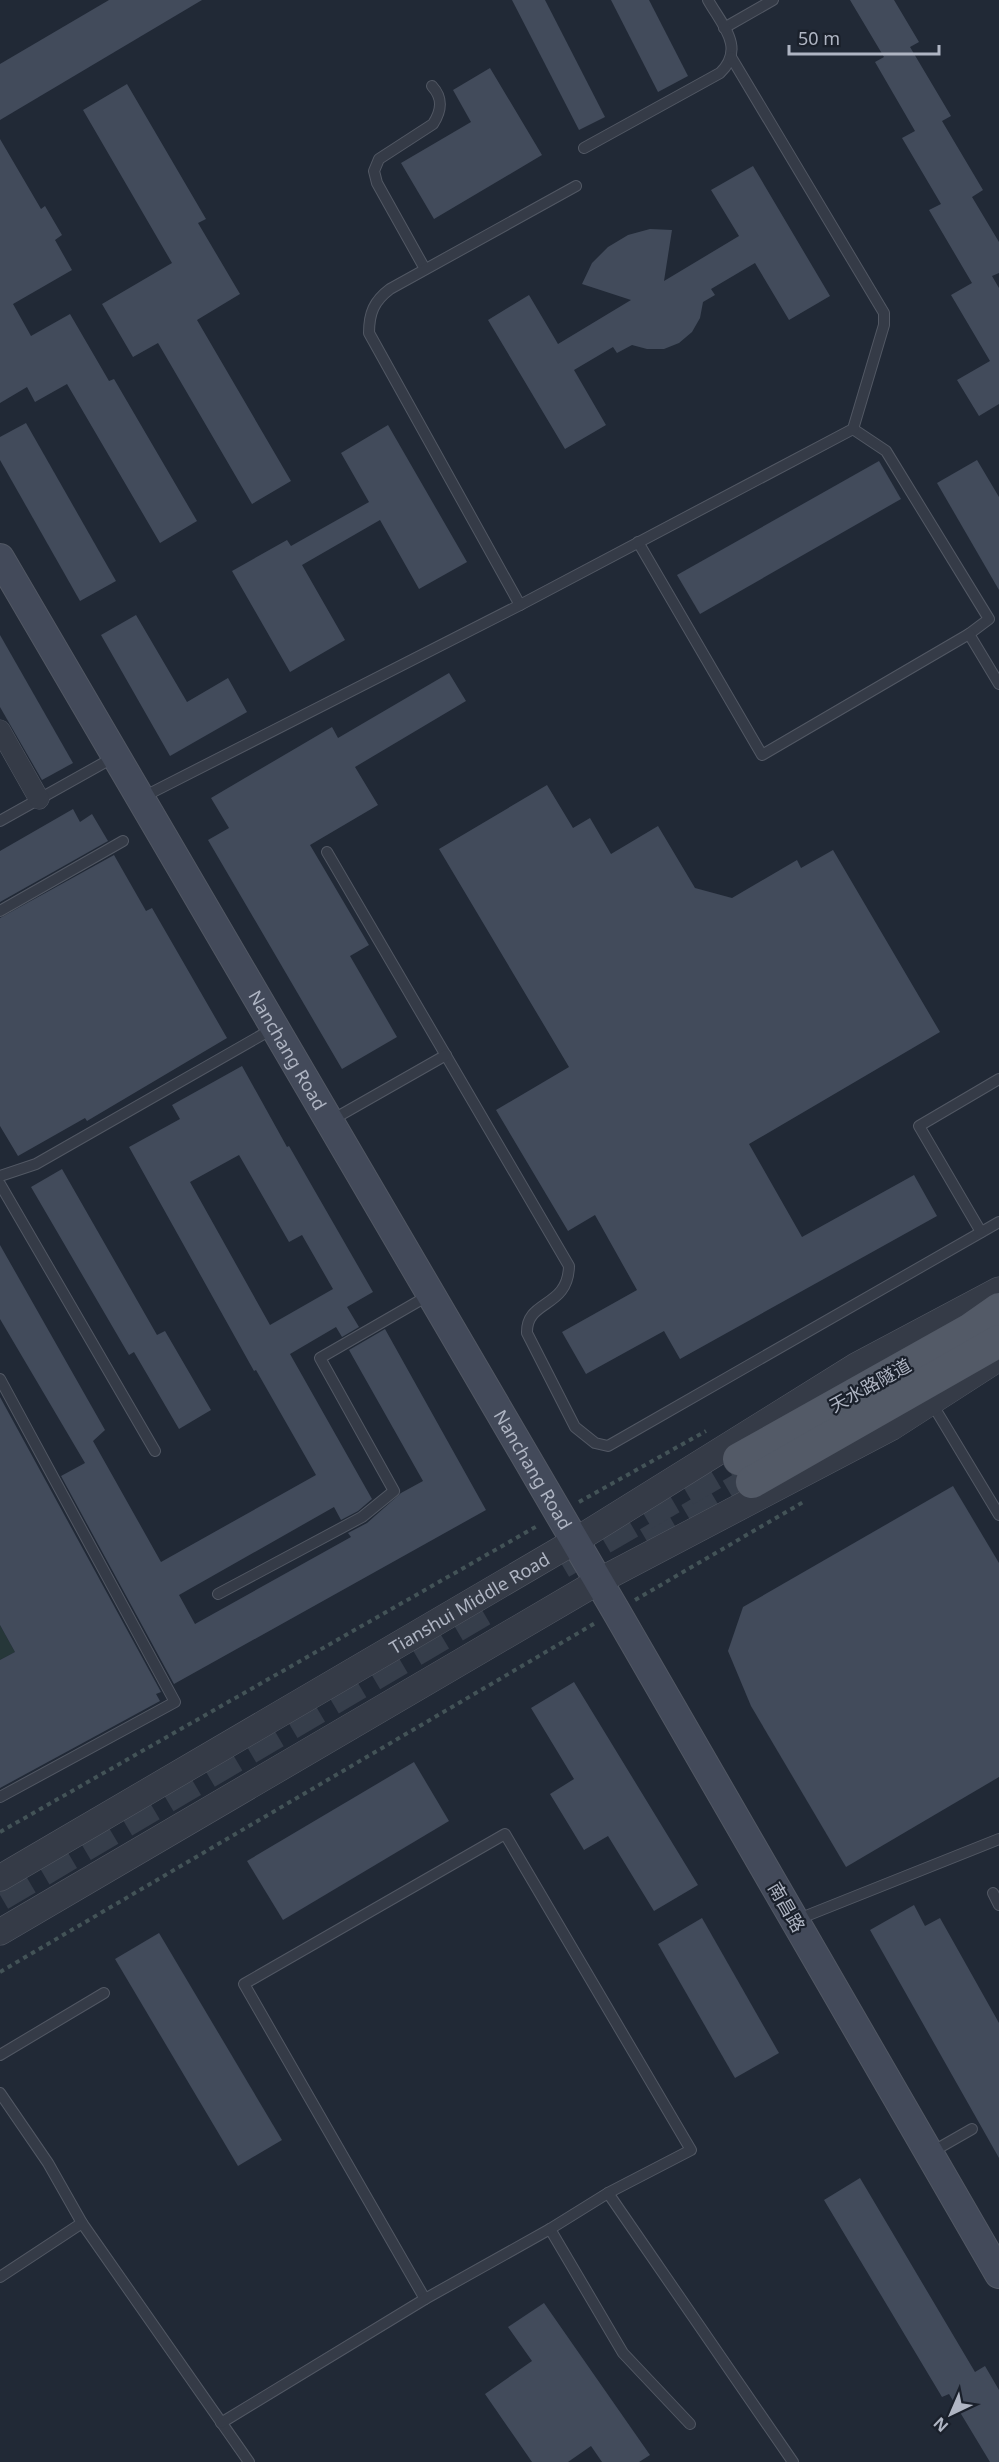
<svg xmlns="http://www.w3.org/2000/svg" width="999" height="2462" font-family="'Noto Sans','Noto Sans SC',sans-serif">
	<style>
		.green { fill: #263739 }
		.building { fill: #424b5b; fill-rule: evenodd }
		.lines { fill: none; stroke-linecap: round; stroke-linejoin: round }
		.primary-tunnel { stroke: #363e4b; stroke-width: 32; stroke-dasharray: 32 16; stroke-linecap: butt }
		.service-casing { stroke: #525864; stroke-width: 12 }
		.minor-casing { stroke: #525864; stroke-width: 21 }
		.tertiary-casing { stroke: #525864; stroke-width: 27 }
		.secondary-casing { stroke: #525864; stroke-width: 30 }
		.primary-casing { stroke: #3e4450; stroke-width: 33 }
		.path { stroke: #435357; stroke-width: 4; stroke-dasharray: 4.5 4.5; stroke-linecap: butt }
		.service { stroke: #353b47; stroke-width: 10 }
		.minor { stroke: #353b47; stroke-width: 20 }
		.tertiary { stroke: #353b47; stroke-width: 26 }
		.secondary { stroke: #434a5a; stroke-width: 28 }
		.primary { stroke: #535a67; stroke-width: 32 }
		.labels { text-anchor: middle; dominant-baseline: central; stroke-width: 4.5; stroke-linejoin: round; paint-order: stroke }
		.street-label { font-size: 18px; fill: #afb5c3; stroke: #1a202b }
	</style>
	<rect width="100%" height="100%" fill="#212936"/>
	<polygon class="green" points="0,1625 15,1652 0,1660"/>
	<g class="building">
		<polygon points="109,0 202,0 0,120 0,64"/>
		<polygon points="512,0 545,0 605,117 579,130"/>
		<polygon points="611,0 649,0 688,76 658,92"/>
		<polygon points="850,0 894,0 919,42 910,47 951,116 942,121 983,190 972,197 999,242 999,273 992,276 999,288 999,404 979,416 957,380 990,361 951,295 972,283 929,210 941,204 902,138 915,131 875,62 884,57"/>
		<polygon points="490,68 542,155 434,219 401,163 471,122 453,90"/>
		<polygon points="127,84 206,219 198,223 240,294 197,320 291,481 252,504 158,343 133,357 102,304 172,263 83,110"/>
		<polygon points="0,139 41,209 45,206 62,235 55,240 72,270 13,304 31,336 70,314 109,381 114,379 197,521 160,543 67,384 35,402 27,387 0,403"/>
		<polygon points="753,166 830,296 789,320 755,263 711,289 715,295 703,302 700,318 692,332 679,343 664,349 647,349 632,345 617,353 613,347 574,370 606,425 565,449 488,320 529,295 558,344 631,300 582,284 592,263 608,247 628,235 650,229 672,230 664,281 739,236 711,190"/>
		<polygon points="26,423 116,581 80,601 0,460 0,437"/>
		<polygon points="388,425 467,562 419,589 380,520 302,565 345,640 290,672 232,571 287,540 291,546 369,502 341,453"/>
		<polygon points="977,460 999,497 999,590 937,483"/>
		<polygon points="879,461 901,499 700,614 677,575"/>
		<polygon points="136,615 187,702 228,678 247,712 170,756 101,635"/>
		<polygon points="0,635 73,763 42,780 0,707"/>
		<polygon points="449,673 466,701 355,767 378,805 310,845 369,945 350,956 397,1037 342,1069 208,840 229,828 211,798 332,727 338,738"/>
		<polygon points="547,785 573,828 590,818 611,854 658,826 695,888 732,898 797,860 801,868 833,850 940,1032 749,1144 802,1237 914,1175 937,1216 680,1359 664,1331 586,1374 562,1332 637,1290 595,1215 568,1231 496,1110 569,1067 439,849"/>
		<polygon points="73,809 80,822 92,814 108,841 0,902 0,851"/>
		<polygon points="114,855 146,911 152,908 227,1038 87,1121 85,1118 18,1156 0,1126 0,918"/>
		<path d="M242 1066 287 1147 289 1146 373 1292 347 1307 359 1327 342 1337 336 1327 290 1354 372 1499 358 1511 341 1520 334 1507 179 1595 195 1624 351 1537 348 1533 367 1523 401 1493 423 1481 349 1350 385 1329 486 1510 174 1684 61 1476 85 1463 0 1319V1245L105 1430 93 1441 161 1562 316 1475 256 1370 254 1371 129 1147 180 1119 172 1105ZM239 1155 289 1242 302 1235 333 1289 270 1325 190 1182Z"/>
		<polygon points="62,1169 157,1335 165,1331 211,1410 179,1429 134,1352 129,1355 31,1187"/>
		<polygon points="0,1397 161,1692 156,1694 160,1701 0,1788 0,1660 15,1652 0,1625"/>
		<polygon points="953,1486 999,1563 999,1777 846,1867 751,1706 728,1651 743,1607"/>
		<polygon points="574,1682 698,1885 654,1911 608,1836 584,1850 550,1794 574,1779 531,1708"/>
		<polygon points="414,1762 449,1821 283,1920 247,1861"/>
		<polygon points="914,1905 925,1926 940,1918 999,2023 999,2158 870,1930"/>
		<polygon points="702,1918 779,2053 735,2078 658,1944"/>
		<polygon points="159,1933 282,2140 238,2166 115,1959"/>
		<polygon points="860,2178 975,2372 985,2366 999,2390 999,2462 990,2462 949,2394 942,2397 824,2200"/>
		<polygon points="544,2303 650,2455 639,2462 602,2462 591,2446 568,2462 532,2462 485,2394 532,2361 508,2327"/>
	</g>
	<g class="lines">
		<g class="primary-tunnel">
			<polyline points="648,1543 752,1482"/>
			<polyline points="561,1563 739,1459"/>
			<polyline points="0,1895 488,1607"/>
		</g>
		<defs>
			<g id="service">
				<polyline points="724,28 773,0"/>
				<path d="M584 148 720 73C746 48 722 25 708 0"/>
				<path d="M425 269 377 183 374 171 379 159 433 124C442 110 443 98 432 86"/>
				<polyline points="853,429 886,451 989,619 969,634"/>
				<polyline points="638,542 762,755 969,634 999,684"/>
				<path d="M520 605 369 333C369 313 374 301 390 289L576 186"/>
				<polyline points="141,798 520,605 853,429 884,325 884,313 731,57"/>
				<polyline points="0,821 116,756"/>
				<path d="M327 852 569 1266C568 1309 526 1299 527 1333L575 1427 595 1443 608 1446 999 1222"/>
				<polyline points="0,911 123,841"/>
				<polyline points="330,1121 446,1055"/>
				<polyline points="0,1176 36,1164 274,1028"/>
				<polyline points="0,1184 155,1451"/>
				<polyline points="981,1232 919,1126 999,1079"/>
				<polyline points="0,1379 175,1702 0,1797"/>
				<polyline points="931,1402 999,1515"/>
				<polyline points="218,1594 362,1517 394,1491 320,1358 431,1294"/>
				<polyline points="993,1893 999,1905"/>
				<polyline points="796,1920 999,1839"/>
				<polyline points="0,2055 104,1993"/>
				<polyline points="0,2093 48,2163 82,2223"/>
				<polyline points="930,2153 972,2129"/>
				<polyline points="550,2229 623,2353 690,2424"/>
				<polyline points="0,2277 82,2223 249,2462"/>
				<polyline points="425,2299 244,1984 505,1834 691,2150 608,2193"/>
				<polyline points="221,2423 425,2299 550,2229 608,2193 793,2462"/>
			</g>
			<polyline id="minor" points="0,730 39,799"/>
			<g id="tertiary">
				<path id="s1" d="M0 1878 575 1541 856 1366 999 1290"/>
				<polyline points="0,1932 599,1581 892,1427 999,1358"/>
			</g>
			<g id="secondary">
				<path id="s2" d="M0 558 616 1611 999 2274"/>
			</g>
			<g id="primary">
				<polyline points="739,1459 969,1330 999,1309"/>
				<polyline points="752,1482 999,1341"/>
			</g>
		</defs>
		<use href="#service" class="service-casing"/>
		<use href="#minor" class="minor-casing"/>
		<use href="#tertiary" class="tertiary-casing"/>
		<use href="#secondary" class="secondary-casing"/>
		<use href="#primary" class="primary-casing"/>
		<g class="path">
			<polyline points="579,1502 706,1431"/>
			<polyline points="635,1600 805,1501"/>
			<polyline points="0,1832 539,1525"/>
			<polyline points="0,1972 597,1622"/>
		</g>
		<use href="#service" class="service"/>
		<use href="#minor" class="minor"/>
		<use href="#tertiary" class="tertiary"/>
		<use href="#secondary" class="secondary"/>
		<use href="#primary" class="primary"/>
	</g>
	<g class="labels">
		<g class="street-label">
			<text stroke="none"><textPath href="#s2" startOffset="570">Nanchang Road</textPath></text>
			<text transform="translate(870 1385) rotate(-29)">天水路隧道</text>
			<text stroke="none"><textPath href="#s2" startOffset="1056">Nanchang Road</textPath></text>
			<text stroke="none"><textPath href="#s1" startOffset="544">Tianshui Middle Road</textPath></text>
			<text transform="translate(787 1907) rotate(60)">南昌路</text>
		</g>
	</g>
	<g transform="translate(951 2414) rotate(224)" stroke="#1a202b" stroke-width="4.5" paint-order="stroke">
	<path d="M0-4.5L10 22L0 15L-10 22Z" fill="#afb5c3"/>
	<text y="-9" font-size="16" font-weight="bold" text-anchor="middle" fill="#afb5c3">N</text>
	</g>
	<path d="M789 45v9h150v-9" fill="none" stroke="#afb5c3" stroke-width="3"/>
	<text x="798" y="45" font-size="18" fill="#afb5c3" stroke="#1a202b" stroke-width="4.5" paint-order="stroke">50 m</text>
</svg>
